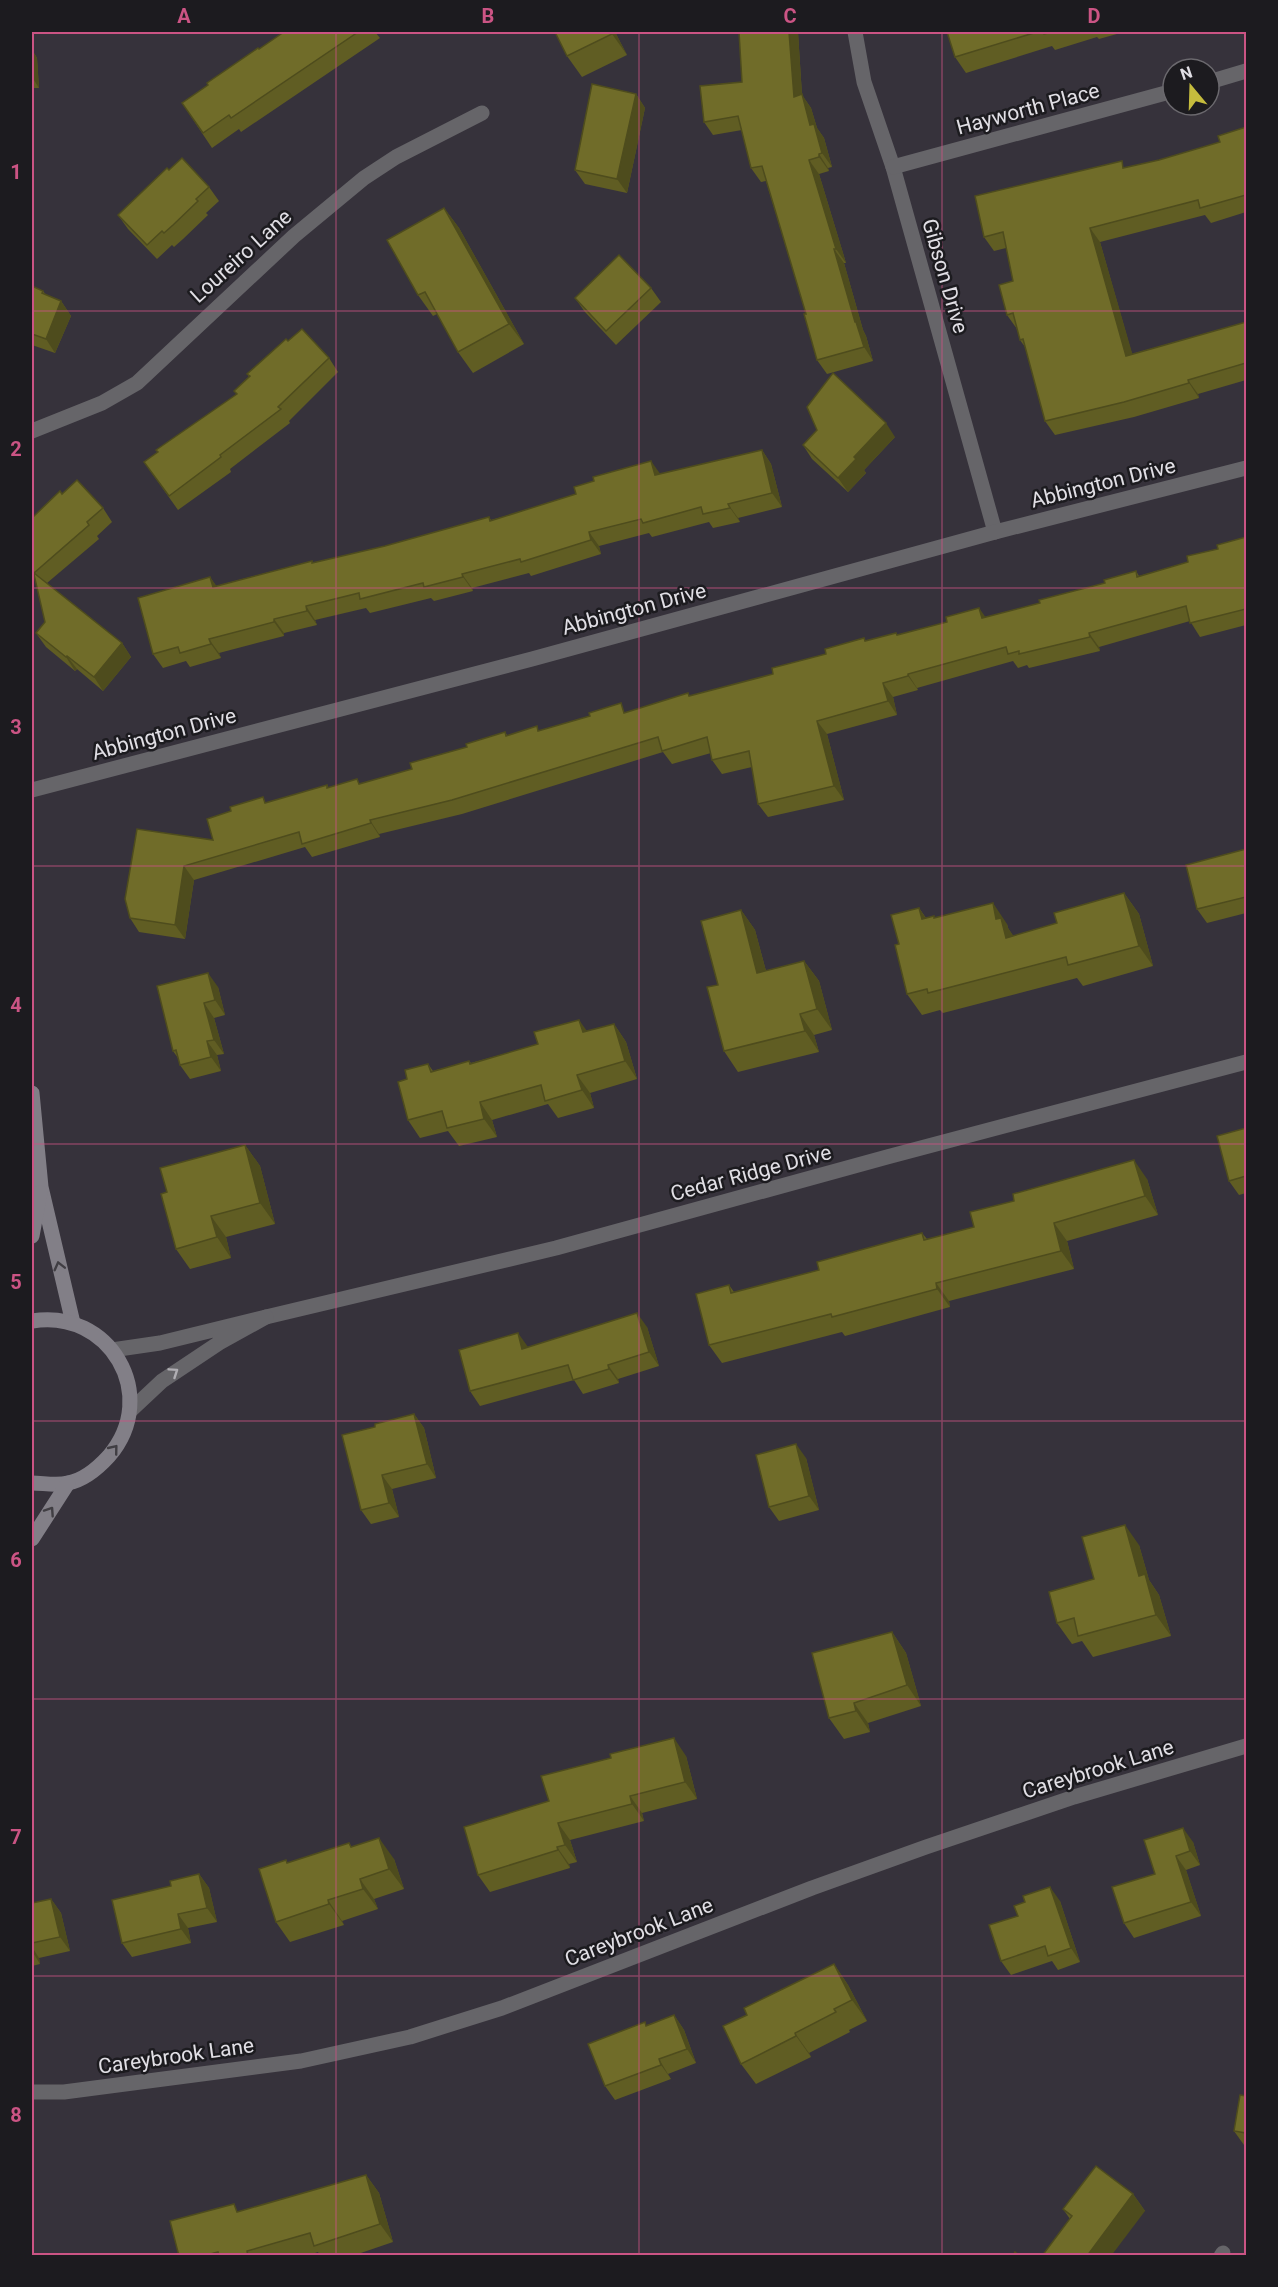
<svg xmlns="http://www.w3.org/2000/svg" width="1278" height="2287" font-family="Roboto,sans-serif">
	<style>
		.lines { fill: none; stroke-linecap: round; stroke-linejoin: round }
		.minor { stroke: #666569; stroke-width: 15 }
		.secondary { stroke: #827f87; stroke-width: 15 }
		.wall { fill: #605d23 }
		.shaded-wall { fill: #4e4c1d }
		.building { fill: #706c29; stroke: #4e4c1d; stroke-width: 1.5 }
		.oneway { stroke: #403e43 }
		.oneway2 { stroke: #b0aeb3 }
		.grid { fill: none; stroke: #cb5484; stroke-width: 1.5; stroke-opacity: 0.55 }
		.labels { text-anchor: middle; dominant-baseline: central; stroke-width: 5; stroke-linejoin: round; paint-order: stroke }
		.street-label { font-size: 21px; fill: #e1dfe5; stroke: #1c1b1f }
		.neatline { fill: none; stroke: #cb5484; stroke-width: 2 }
		.grid-label { font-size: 20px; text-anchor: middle; font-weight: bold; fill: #cb5484 }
	</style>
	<rect width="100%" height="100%" fill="#36323b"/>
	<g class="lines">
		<g class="minor">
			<polyline points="855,32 864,82 893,167 995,532"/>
			<polyline points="1209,82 1246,71"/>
			<polyline points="893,167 1173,91"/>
			<polyline points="32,431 102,403 137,383 294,236 364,178 396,157 482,113"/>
			<polyline points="32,790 532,659 995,532 1246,468"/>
			<polyline points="266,1317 556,1248 887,1157 1246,1062"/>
			<polyline points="112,1350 160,1343 266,1317 219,1343 162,1381 130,1411"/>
			<polyline points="32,2092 64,2092 301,2061 410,2037 502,2008 812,1888 926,1847 1074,1797 1246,1746"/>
			<polyline points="1221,2256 1223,2253"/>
		</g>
		<g class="secondary">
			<polyline points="32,1093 41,1187 73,1323"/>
			<polyline points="32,1236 40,1193"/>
			<path d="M32 1321C109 1308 161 1395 109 1456 99 1467 84 1480 68 1483 57 1486 43 1483 32 1483"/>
			<polyline points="32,1539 68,1483"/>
		</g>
	</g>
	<g class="wall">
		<polygon points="284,32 375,32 380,38 241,132 239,129 212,148 182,103"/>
		<polygon points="555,32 615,32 627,55 582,77 567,56"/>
		<polygon points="739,32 798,32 802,95 811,108 817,128 824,138 832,167 828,168 829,171 819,174 846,263 844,263 863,330 866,336 873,361 827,374 817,360 806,314 766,181 761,182 751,168 742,130 713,135 704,122 742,82"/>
		<polygon points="947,32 1124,32 1099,39 1097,37 1055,50 1052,46 966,73 955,57"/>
		<polygon points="32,50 37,58 39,88 32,88"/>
		<polygon points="636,94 645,108 627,193 585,184 575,170"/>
		<polygon points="1246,127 1246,212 1211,223 1205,215 1100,242 1132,354 1246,322 1246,380 1198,394 1199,398 1134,417 1055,435 1045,421 1025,347 1020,340 1017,329 1007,315 1013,281 1006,248 994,251 984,237 1126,168 1159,160 1220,142"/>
		<polygon points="169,170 209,187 219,201 206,213 208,215 183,239 174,247 172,245 157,259 128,229 118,215"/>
		<polygon points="444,208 459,228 524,344 473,373 458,352 437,314 433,316 418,295"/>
		<polygon points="32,286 43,291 46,295 61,301 71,316 55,353 32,345"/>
		<polygon points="651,288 661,302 616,345 585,312 575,298"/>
		<polygon points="288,341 329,358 338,372 289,421 290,423 230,469 231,472 178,510 144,462 237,394 234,391 249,377 247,374"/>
		<polygon points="895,437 864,470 866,473 848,492 812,459 803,445"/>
		<polygon points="762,450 771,464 782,507 738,518 740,522 713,528 709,522 652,537 649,533 599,546 601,554 531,576 529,573 472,588 473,591 434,601 431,598 370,613 366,608 315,620 317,625 284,633 284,636 219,653 221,658 190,667 186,661 163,668 153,654 210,577 216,586 312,561 313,563 385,546 489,517 491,520 660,474"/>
		<polygon points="62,494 103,508 112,522 97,536 99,539 47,583 122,643 131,657 103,691 77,669 75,671 46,647 36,633 45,622 32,566"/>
		<polygon points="1246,537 1246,625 1200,637 1190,621 1099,647 1100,651 1029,668 1027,665 1018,668 1013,661 917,688 918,690 893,697 897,715 827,734 844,800 768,817 758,804 752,767 722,774 712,760 711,753 672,764 663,752 462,814 379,834 380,837 312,857 305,847 194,880 185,939 139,932 130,918 125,899 213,840 231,811 267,803 327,785 329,788 360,784 412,769 505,732 507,735 540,731 627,712 688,693 690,696 773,674 826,654 866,641 896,633 898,635 986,617 1040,603 1105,583 1136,571 1139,576 1188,562"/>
		<polygon points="1246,849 1246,913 1207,923 1197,909"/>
		<polygon points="1124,893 1139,914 1153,966 1083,986 1077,978 943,1013 940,1010 922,1015 907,994 919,908 926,918 935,918 1007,924 1008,928 1013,936 1057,923"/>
		<polygon points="741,910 755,930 766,971 804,961 819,981 832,1030 814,1035 819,1052 738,1072 724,1051 718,985"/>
		<polygon points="157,986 218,987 225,1015 214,1018 224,1054 217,1055 221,1071 190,1079 180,1065 178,1058 173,1051"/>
		<polygon points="614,1024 626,1042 637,1079 590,1093 594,1108 558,1118 548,1104 492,1120 497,1137 459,1146 448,1131 420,1138 408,1120 407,1079 428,1064 433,1071 469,1061 471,1063"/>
		<polygon points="1246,1128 1246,1193 1239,1195 1229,1181"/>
		<polygon points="245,1145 260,1166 275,1224 226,1237 231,1258 190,1269 176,1249 167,1192"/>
		<polygon points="1147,1179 1158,1215 1067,1241 1074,1269 949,1301 950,1307 845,1336 842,1332 722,1363 709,1345 729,1285 734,1292 819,1270 922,1233 927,1239 974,1227"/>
		<polygon points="647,1327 659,1366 618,1379 619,1383 583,1394 574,1380 480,1406 470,1391 528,1347"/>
		<polygon points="414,1414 424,1428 436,1478 392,1489 399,1517 371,1524 361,1510 375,1427"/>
		<polygon points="806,1458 819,1510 779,1521 769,1507"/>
		<polygon points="1139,1545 1149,1580 1159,1595 1171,1636 1093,1657 1082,1641 1072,1644 1057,1623 1094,1579"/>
		<polygon points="892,1632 906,1653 921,1706 868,1723 870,1732 844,1739 829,1718"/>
		<polygon points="686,1756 697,1799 642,1813 644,1821 570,1840 577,1862 569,1864 570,1868 490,1892 478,1875 549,1801"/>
		<polygon points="1193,1842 1200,1865 1186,1870 1201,1916 1134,1938 1124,1923 1155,1874"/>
		<polygon points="352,1847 394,1859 404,1889 374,1899 378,1909 342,1921 344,1925 290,1942 276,1922 288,1863"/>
		<polygon points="199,1874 209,1888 217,1922 188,1928 191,1943 132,1957 122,1943 171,1886"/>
		<polygon points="51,1899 61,1913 70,1951 39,1958 40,1964 32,1966 32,1903"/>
		<polygon points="1060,1901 1080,1962 1058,1970 1052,1961 1011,1975 1001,1961"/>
		<polygon points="834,1964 848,1985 867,2021 849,2030 850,2032 809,2053 811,2057 756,2084 741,2064 747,2015"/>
		<polygon points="674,2015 684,2030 696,2063 668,2074 671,2079 615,2100 605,2086 647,2025"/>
		<polygon points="1246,2096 1246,2145 1244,2145 1234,2131"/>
		<polygon points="366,2175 379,2193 393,2242 352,2256 320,2256 318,2252 306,2256 179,2256 240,2211"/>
		<polygon points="1133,2194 1145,2211 1070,2219 1063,2209"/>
	</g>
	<g class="shaded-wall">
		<polygon points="611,32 615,32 627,55 612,34"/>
		<polygon points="789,32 798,32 802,95 811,108 817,128 824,138 832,167 822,153 810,125 794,97"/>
		<polygon points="32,50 37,58 39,88 32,77"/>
		<polygon points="636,94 645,108 627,193 617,179"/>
		<polygon points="819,154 828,168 829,171 819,157"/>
		<polygon points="809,160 819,174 846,263 836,249"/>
		<polygon points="444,208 459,228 524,344 509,324"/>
		<polygon points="1090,228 1100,242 1137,370 1126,356"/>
		<polygon points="834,249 844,263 863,330 866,336 873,361 864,347 855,322"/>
		<polygon points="61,301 71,316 55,353 46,339"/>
		<polygon points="1188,380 1198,394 1199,398 1189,383"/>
		<polygon points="886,423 895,437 864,470 866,473 848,492 838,478 854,457"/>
		<polygon points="762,450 771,464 782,507 772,493"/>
		<polygon points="651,461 661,475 655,475"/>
		<polygon points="728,504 738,518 740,522 730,508"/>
		<polygon points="589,532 599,546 601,554 591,540"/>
		<polygon points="462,574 472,588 473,591 463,577"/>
		<polygon points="210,577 220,591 213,587"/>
		<polygon points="306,606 315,620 317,625 307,611"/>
		<polygon points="979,608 989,622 982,618"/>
		<polygon points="274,619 284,633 284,636 274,622"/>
		<polygon points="1089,633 1099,647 1100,651 1090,637"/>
		<polygon points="209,639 219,653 221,658 211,644"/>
		<polygon points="122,643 131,657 103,691 94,677"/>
		<polygon points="67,656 77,669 75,671 66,657"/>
		<polygon points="908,674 917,688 918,690 908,676"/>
		<polygon points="883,683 893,697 897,715 888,701"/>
		<polygon points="817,721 827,734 844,800 834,786"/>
		<polygon points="370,820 379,834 380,837 371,823"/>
		<polygon points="184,866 194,880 185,939 175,925"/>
		<polygon points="1124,893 1139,914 1153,966 1139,946"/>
		<polygon points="993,903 1007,924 1008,928 1015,938 1006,938 996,919"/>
		<polygon points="919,908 933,929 922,919"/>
		<polygon points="741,910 755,930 772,994 757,973"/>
		<polygon points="804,961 819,981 832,1030 817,1009"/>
		<polygon points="208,973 218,987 225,1015 215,1000"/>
		<polygon points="204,1003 214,1018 224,1054 214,1040"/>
		<polygon points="800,1014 814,1035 819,1052 805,1031"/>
		<polygon points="579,1020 592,1038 583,1032"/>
		<polygon points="614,1024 626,1042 637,1079 625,1061"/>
		<polygon points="207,1041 217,1055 221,1071 211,1057"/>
		<polygon points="577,1075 590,1093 594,1108 582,1090"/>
		<polygon points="480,1102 492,1120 497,1137 484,1119"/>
		<polygon points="245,1145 260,1166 275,1224 260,1203"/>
		<polygon points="1134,1160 1147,1179 1158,1215 1145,1196"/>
		<polygon points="211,1216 226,1237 231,1258 217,1237"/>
		<polygon points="1054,1223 1067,1241 1074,1269 1061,1251"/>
		<polygon points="936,1283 949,1301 950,1307 937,1289"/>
		<polygon points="637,1313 647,1327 659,1366 649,1352"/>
		<polygon points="518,1333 528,1347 522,1349"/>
		<polygon points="608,1365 618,1379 619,1383 609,1369"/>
		<polygon points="414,1414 424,1428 436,1478 427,1464"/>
		<polygon points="796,1444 806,1458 819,1510 809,1496"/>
		<polygon points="382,1475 392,1489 399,1517 389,1503"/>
		<polygon points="1125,1525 1139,1545 1149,1580 1159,1595 1171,1636 1156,1615 1139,1576"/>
		<polygon points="892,1632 906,1653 921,1706 907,1685"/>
		<polygon points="854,1703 868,1723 870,1732 856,1711"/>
		<polygon points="674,1738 686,1756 697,1799 685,1782"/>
		<polygon points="630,1796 642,1813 644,1821 632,1804"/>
		<polygon points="558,1823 570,1840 577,1862 565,1845"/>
		<polygon points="1183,1828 1193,1842 1200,1865 1190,1851"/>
		<polygon points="379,1838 394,1859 404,1889 389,1869"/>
		<polygon points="557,1847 569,1864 570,1868 558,1850"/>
		<polygon points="1176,1856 1186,1870 1201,1916 1191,1902"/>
		<polygon points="199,1874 209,1888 217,1922 207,1908"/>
		<polygon points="360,1879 374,1899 378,1909 363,1889"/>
		<polygon points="1050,1887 1060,1901 1080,1962 1071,1948"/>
		<polygon points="51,1899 61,1913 70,1951 60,1937"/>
		<polygon points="328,1900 342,1921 344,1925 329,1904"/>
		<polygon points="178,1914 188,1928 191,1943 181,1929"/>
		<polygon points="32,1947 39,1958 40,1964 32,1951"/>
		<polygon points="834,1964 848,1985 867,2021 852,2000"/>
		<polygon points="674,2015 684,2030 696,2063 687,2049"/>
		<polygon points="795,2033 809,2053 811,2057 796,2036"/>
		<polygon points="659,2059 671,2079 661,2065"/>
		<polygon points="366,2175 379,2193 393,2242 380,2224"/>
		<polygon points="1133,2194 1145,2211 1111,2256 1087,2256"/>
	</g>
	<g class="building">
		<polygon points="284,32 358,32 231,118 229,115 203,133 182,103 208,85 207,83 258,48 259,49"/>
		<polygon points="555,32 611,32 612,34 567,56"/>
		<polygon points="739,32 789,32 794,97 802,94 810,125 814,124 822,153 819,154 819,157 809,160 836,249 834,249 855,322 856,322 864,347 817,360 804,314 806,314 762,166 751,168 738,116 704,122 700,86 742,82"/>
		<polygon points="947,32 1037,32 955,57"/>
		<polygon points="1043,32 1053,32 1044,34"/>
		<polygon points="592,84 636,94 617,179 575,170"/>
		<polygon points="1246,127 1246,195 1200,208 1198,200 1090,228 1126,356 1246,322 1246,363 1188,380 1189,383 1124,402 1045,421 1023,339 1020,340 1013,313 1007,315 999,285 1013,281 1003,232 984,237 975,196 1122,161 1123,168 1159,160 1220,142 1218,136"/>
		<polygon points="182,158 209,187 196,199 198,201 173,225 164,233 162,231 147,245 118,215 167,168 169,170"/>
		<polygon points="444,208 509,324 458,352 425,292 418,295 387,240"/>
		<polygon points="619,255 651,288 606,331 575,298"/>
		<polygon points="32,286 43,291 42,293 61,301 46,339 32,334"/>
		<polygon points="302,329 329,358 278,407 281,409 220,455 221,457 169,496 144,462 158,452 156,450 237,394 234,391 250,376 247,374 286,339 288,341"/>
		<polygon points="833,373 886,423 854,457 856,459 838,478 803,445 817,430 807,407"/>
		<polygon points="762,450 772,493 728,504 730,508 703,514 701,507 643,523 641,519 589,532 591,540 521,562 520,559 462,574 463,577 424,587 423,583 360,599 359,593 306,606 307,611 274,619 274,622 209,639 211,644 180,653 178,647 153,654 138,598 210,577 213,587 312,561 312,563 385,546 489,517 490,521 576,494 574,487 594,481 593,477 651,461 655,475"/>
		<polygon points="77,480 103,508 87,522 89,525 34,573 122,643 94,677 67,656 66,657 36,633 45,622 32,566 32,518 60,491 62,494"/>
		<polygon points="1246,537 1246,609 1190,623 1186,606 1089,633 1090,637 1019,654 1019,651 1008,654 1006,647 908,674 908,676 883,683 888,701 817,721 834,786 758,804 749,751 712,760 707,737 662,751 658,737 452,800 370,820 371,823 302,844 299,832 184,866 175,925 130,918 125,899 137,829 213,840 207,819 231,811 230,807 263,797 265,803 327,785 327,788 357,779 359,784 412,769 410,763 467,747 466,744 505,732 506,736 537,726 538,731 590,716 589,713 621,703 624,713 688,693 689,696 773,674 772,668 826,654 825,649 864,638 865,641 896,633 897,635 947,622 946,617 979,608 982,618 1040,603 1039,600 1105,583 1104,580 1136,571 1137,577 1188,562 1187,556 1218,549 1217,545"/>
		<polygon points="1246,849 1246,897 1197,909 1186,865"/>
		<polygon points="1124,893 1139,946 1068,965 1066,957 928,993 927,989 907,994 895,945 899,944 891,915 919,908 922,919 934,916 934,918 993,903 996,919 1001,918 1006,938 1057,923 1054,913"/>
		<polygon points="741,910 757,973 804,961 817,1009 800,1014 805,1031 724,1051 707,987 718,985 701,921"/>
		<polygon points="208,973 215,1000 204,1003 214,1040 207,1041 211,1057 180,1065 176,1050 173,1051 157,986"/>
		<polygon points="579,1020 583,1032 614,1024 625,1061 577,1075 582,1090 545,1101 541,1085 480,1102 484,1119 447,1128 442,1111 408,1120 398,1082 407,1079 405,1070 428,1064 431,1072 469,1061 470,1064 538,1044 534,1032"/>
		<polygon points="1246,1128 1246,1176 1229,1181 1217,1136"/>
		<polygon points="245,1145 260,1203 211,1216 217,1237 176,1249 161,1194 167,1192 160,1168"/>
		<polygon points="1134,1160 1145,1196 1054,1223 1061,1251 936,1283 937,1289 832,1317 831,1314 709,1345 696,1294 729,1285 731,1293 819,1270 817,1262 922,1233 924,1240 974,1227 970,1212 1014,1201 1013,1194"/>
		<polygon points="637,1313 649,1352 608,1365 609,1369 573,1380 568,1365 470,1391 459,1350 518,1333 522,1349"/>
		<polygon points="414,1414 427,1464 382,1475 389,1503 361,1510 342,1435 375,1427 375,1424"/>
		<polygon points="796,1444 809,1496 769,1507 756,1455"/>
		<polygon points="1125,1525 1139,1576 1145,1574 1156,1615 1078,1636 1074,1618 1057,1623 1049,1592 1094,1579 1082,1537"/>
		<polygon points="892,1632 907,1685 854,1703 856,1711 829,1718 812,1653"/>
		<polygon points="674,1738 685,1782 630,1796 632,1804 558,1823 565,1845 557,1847 558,1850 478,1875 464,1827 549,1801 541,1776 611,1758 610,1754"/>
		<polygon points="1183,1828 1190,1851 1176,1856 1191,1902 1124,1923 1112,1887 1155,1874 1144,1840"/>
		<polygon points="379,1838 389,1869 360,1879 363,1889 328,1900 329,1904 276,1922 259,1869 286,1860 287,1863 349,1843 351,1847"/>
		<polygon points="199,1874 207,1908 178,1914 181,1929 122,1943 112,1900 171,1886 170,1881"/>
		<polygon points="1050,1887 1071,1948 1048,1956 1045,1946 1001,1961 989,1925 1018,1916 1014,1906 1025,1902 1023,1896"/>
		<polygon points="51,1899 60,1937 32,1943 32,1903"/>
		<polygon points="834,1964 852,2000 834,2009 836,2012 795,2033 796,2036 741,2064 723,2026 747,2015 744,2008"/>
		<polygon points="674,2015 687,2049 659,2059 661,2065 605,2086 588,2044 645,2022 646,2026"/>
		<polygon points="1240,2095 1246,2096 1246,2133 1234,2131"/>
		<polygon points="1096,2166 1133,2194 1087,2256 1042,2256 1072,2216 1063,2209"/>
		<polygon points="366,2175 380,2224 314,2246 310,2233 247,2251 248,2256 219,2256 218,2252 203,2256 179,2256 170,2221 234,2204 237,2212"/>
		<polygon points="1015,2252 1020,2256 1013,2256"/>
	</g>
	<defs><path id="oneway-chevron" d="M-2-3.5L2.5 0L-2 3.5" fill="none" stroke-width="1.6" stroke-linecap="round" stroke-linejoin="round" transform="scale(1.5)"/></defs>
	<g class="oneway">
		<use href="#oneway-chevron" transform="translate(59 1266) rotate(-104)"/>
		<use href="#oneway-chevron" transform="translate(114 1449) rotate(-51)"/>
		<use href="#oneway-chevron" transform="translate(50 1511) rotate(-56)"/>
	</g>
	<use class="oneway2" href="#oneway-chevron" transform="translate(174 1372) rotate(-34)"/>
	<path class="grid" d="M336 32V2256M639 32V2256M942 32V2256M32 311H1246M32 588H1246M32 866H1246M32 1144H1246M32 1421H1246M32 1699H1246M32 1976H1246"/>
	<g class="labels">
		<g class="street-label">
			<text transform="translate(1028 109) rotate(-15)">Hayworth Place</text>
			<text transform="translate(241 256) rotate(-42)">Loureiro Lane</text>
			<text transform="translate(945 276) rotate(74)">Gibson Drive</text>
			<text transform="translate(1103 483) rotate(-14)">Abbington Drive</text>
			<text transform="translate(634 609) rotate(-15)">Abbington Drive</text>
			<text transform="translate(164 734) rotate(-15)">Abbington Drive</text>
			<text transform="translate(751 1173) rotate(-15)">Cedar Ridge Drive</text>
			<text transform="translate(1098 1769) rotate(-17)">Careybrook Lane</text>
			<text transform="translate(639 1932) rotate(-21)">Careybrook Lane</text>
			<text transform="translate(176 2056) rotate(-8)">Careybrook Lane</text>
		</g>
	</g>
	<rect width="1278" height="2287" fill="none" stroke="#1c1b1f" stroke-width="66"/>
	<g transform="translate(1191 87) rotate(341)"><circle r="28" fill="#1c1b1f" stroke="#6b696e" stroke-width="1.5"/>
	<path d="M0-4.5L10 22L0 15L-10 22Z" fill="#c5bc3d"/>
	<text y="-9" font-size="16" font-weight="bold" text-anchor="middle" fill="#e1dfe5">N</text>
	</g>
	<rect x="33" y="33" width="1212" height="2221" class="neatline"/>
	<g class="grid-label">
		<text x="184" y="23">A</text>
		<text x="488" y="23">B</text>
		<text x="790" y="23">C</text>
		<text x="1094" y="23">D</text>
		<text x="16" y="179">1</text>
		<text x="16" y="456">2</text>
		<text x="16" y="734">3</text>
		<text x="16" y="1012">4</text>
		<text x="16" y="1289">5</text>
		<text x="16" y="1567">6</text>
		<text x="16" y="1844">7</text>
		<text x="16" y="2122">8</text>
	</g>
</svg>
